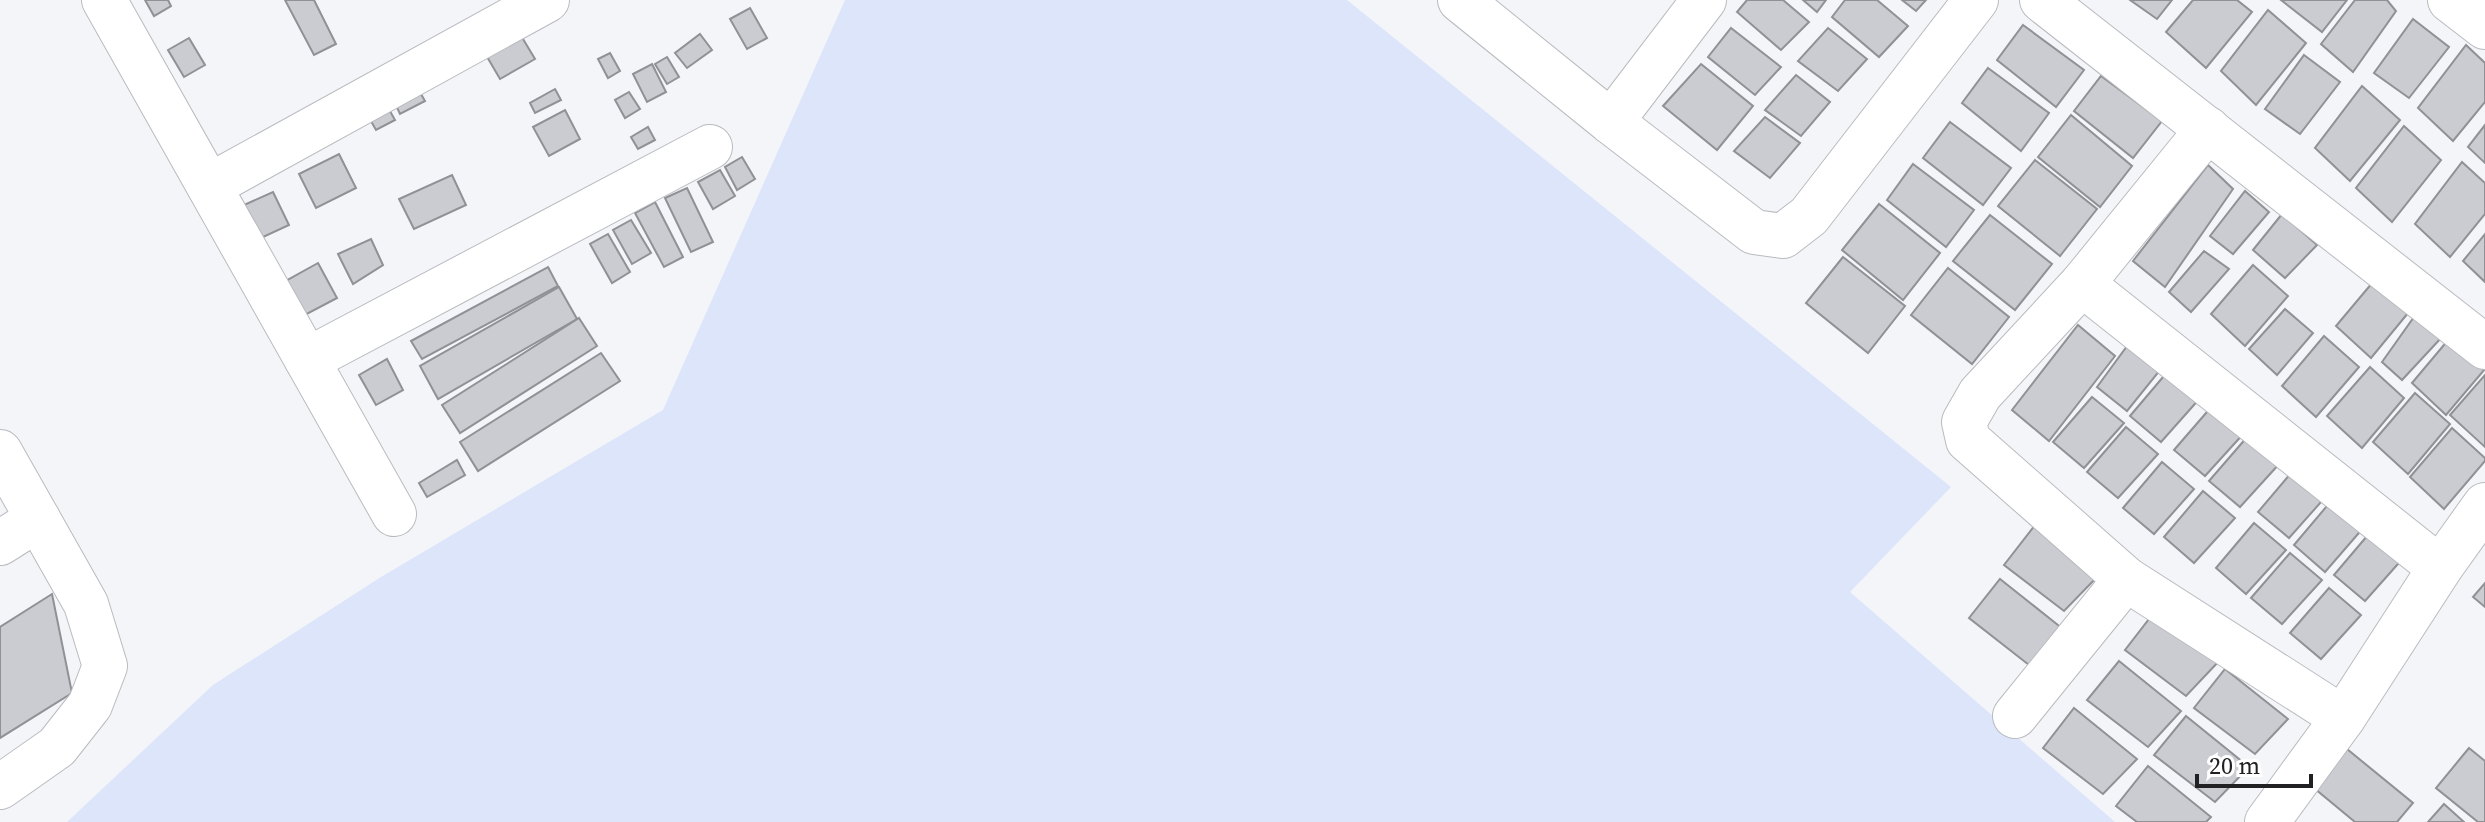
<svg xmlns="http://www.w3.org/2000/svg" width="2485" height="822" font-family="'Source Serif 4',serif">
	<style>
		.green { fill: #dde5fa }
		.building { fill: #cbccd1; stroke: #8f9194; stroke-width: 2 }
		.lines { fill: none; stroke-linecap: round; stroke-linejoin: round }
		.minor-casing { stroke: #b9bbbf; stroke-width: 46 }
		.minor { stroke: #fff; stroke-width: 44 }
	</style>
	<rect width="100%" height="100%" fill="#f3f5f9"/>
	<polygon class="green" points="845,0 1347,0 1951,487 1850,592 2115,822 67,822 213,685 381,577 663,410"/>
	<g class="building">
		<polygon points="145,0 168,0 171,6 154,16"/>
		<polygon points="285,0 314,0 336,44 314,55"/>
		<polygon points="1747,0 1783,0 1809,22 1781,50 1737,12"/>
		<polygon points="1803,0 1826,0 1817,12"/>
		<polygon points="1845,0 1877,0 1908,26 1879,57 1832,17"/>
		<polygon points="1902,0 1926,0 1916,11"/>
		<polygon points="2130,0 2172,0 2157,19"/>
		<polygon points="2193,0 2237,0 2252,12 2206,68 2166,32"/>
		<polygon points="2281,0 2347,0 2322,32"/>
		<polygon points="2355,0 2387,0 2396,11 2353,72 2321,44"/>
		<polygon points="750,8 767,38 747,49 730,19"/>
		<polygon points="2268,10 2306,43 2256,105 2221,71"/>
		<polygon points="2413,19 2449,47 2409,98 2374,73"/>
		<polygon points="2023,25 2084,70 2056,107 1997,60"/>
		<polygon points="1731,28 1781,67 1755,95 1708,57"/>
		<polygon points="1828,28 1867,59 1838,91 1798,61"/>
		<polygon points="520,34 535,59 500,79 486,55"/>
		<polygon points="700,34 712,50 687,68 675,53"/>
		<polygon points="189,38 205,65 184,77 168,50"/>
		<polygon points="2466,45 2485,63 2485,102 2453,141 2418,108"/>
		<polygon points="610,53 620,71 608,78 598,59"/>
		<polygon points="2304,55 2340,82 2300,134 2265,109"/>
		<polygon points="667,57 679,77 667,84 655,64"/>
		<polygon points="652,64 666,92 647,102 633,74"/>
		<polygon points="1701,64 1753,106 1717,150 1663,106"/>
		<polygon points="1988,68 2049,113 2021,151 1962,103"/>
		<polygon points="1796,75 1830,102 1801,136 1765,110"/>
		<polygon points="2101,76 2162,121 2133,158 2074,111"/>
		<polygon points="2362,86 2400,120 2350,181 2315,148"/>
		<polygon points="417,87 425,101 400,114 393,99"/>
		<polygon points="555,89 561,100 535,113 530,103"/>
		<polygon points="629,92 640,109 625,118 615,100"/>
		<polygon points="386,104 395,120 376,130 367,114"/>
		<polygon points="565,110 580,139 549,156 533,127"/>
		<polygon points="2071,115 2132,166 2100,207 2038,157"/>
		<polygon points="1765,117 1800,143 1770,178 1734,151"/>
		<polygon points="1950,122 2011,168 1983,205 1923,158"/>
		<polygon points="2485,125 2485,163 2468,147"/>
		<polygon points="2404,126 2441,160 2392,222 2356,188"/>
		<polygon points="648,127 655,140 638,149 631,137"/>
		<polygon points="339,154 356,188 316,208 299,174"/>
		<polygon points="742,157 755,179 737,190 725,167"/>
		<polygon points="2035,160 2097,209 2060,256 1998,206"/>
		<polygon points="2462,162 2485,183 2485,214 2450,257 2415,224"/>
		<polygon points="1913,164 1974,210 1946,247 1887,200"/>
		<polygon points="2208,165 2233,189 2165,287 2133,261"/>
		<polygon points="720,170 735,196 713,209 698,182"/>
		<polygon points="452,175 466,205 414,229 399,199"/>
		<polygon points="687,188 713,242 691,252 665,198"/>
		<polygon points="2245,191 2269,212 2233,254 2210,236"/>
		<polygon points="273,192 289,225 261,238 244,205"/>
		<polygon points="655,202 683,257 664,267 635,213"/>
		<polygon points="1879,204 1940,253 1903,300 1842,250"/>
		<polygon points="2282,214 2317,245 2285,278 2253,250"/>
		<polygon points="1990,215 2052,264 2015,310 1953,261"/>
		<polygon points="631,220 651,253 632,264 613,230"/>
		<polygon points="608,234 630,272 612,283 590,244"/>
		<polygon points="2485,234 2485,282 2463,261"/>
		<polygon points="371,239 383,265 353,284 338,254"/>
		<polygon points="2204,251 2229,269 2191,312 2169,292"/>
		<polygon points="1843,257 1905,306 1868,353 1806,303"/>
		<polygon points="318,263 337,298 303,316 284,282"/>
		<polygon points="2253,265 2288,296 2245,346 2211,314"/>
		<polygon points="548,267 558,286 422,359 411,341"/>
		<polygon points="1948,268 2009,317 1972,364 1911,315"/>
		<polygon points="2378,276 2413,307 2371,358 2336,326"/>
		<polygon points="559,287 577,319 438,399 420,366"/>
		<polygon points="2285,309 2313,333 2277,375 2249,349"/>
		<polygon points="2414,317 2441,338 2402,380 2382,362"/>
		<polygon points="579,318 597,346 460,433 442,405"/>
		<polygon points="2078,325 2115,356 2049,441 2012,410"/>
		<polygon points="2454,333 2485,361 2485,369 2446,415 2412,383"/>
		<polygon points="2324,336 2359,367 2316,417 2282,386"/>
		<polygon points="2133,338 2165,364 2127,411 2097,387"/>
		<polygon points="601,353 620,381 478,471 460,442"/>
		<polygon points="387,359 403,390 376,405 359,375"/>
		<polygon points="2370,367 2404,398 2362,448 2327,416"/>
		<polygon points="2169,370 2201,397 2161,442 2130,416"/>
		<polygon points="2485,375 2485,447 2450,415"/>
		<polygon points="2415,393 2450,424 2408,474 2373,442"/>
		<polygon points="2092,397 2124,423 2084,468 2053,442"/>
		<polygon points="2213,405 2245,432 2205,476 2174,450"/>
		<polygon points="2126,427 2158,454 2118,498 2087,472"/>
		<polygon points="2452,428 2485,458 2485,461 2444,509 2410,477"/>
		<polygon points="2248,436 2280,463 2240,507 2209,481"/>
		<polygon points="457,460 465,475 427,497 419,483"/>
		<polygon points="2162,462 2194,489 2154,534 2123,508"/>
		<polygon points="2297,466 2329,493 2289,538 2258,512"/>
		<polygon points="2203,491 2235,518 2194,563 2164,537"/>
		<polygon points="2332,500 2364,527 2325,572 2294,545"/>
		<polygon points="2254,523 2286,550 2246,594 2216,568"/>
		<polygon points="2035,525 2098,576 2064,611 2004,565"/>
		<polygon points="2373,529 2405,556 2365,601 2334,575"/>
		<polygon points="2290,553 2322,580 2282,624 2251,598"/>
		<polygon points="2000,579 2063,629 2029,665 1969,618"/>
		<polygon points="2485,583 2485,607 2473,597"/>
		<polygon points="2329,588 2361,615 2321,659 2290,633"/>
		<polygon points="52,594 72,693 0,738 0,627"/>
		<polygon points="2156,610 2220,660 2186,696 2125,650"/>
		<polygon points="2119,661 2181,711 2148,747 2087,700"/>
		<polygon points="2225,669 2288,719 2255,754 2194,708"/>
		<polygon points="2074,708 2137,759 2103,794 2043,748"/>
		<polygon points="2186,716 2249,767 2215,802 2154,755"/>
		<polygon points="2469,748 2485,761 2485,822 2478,822 2436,788"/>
		<polygon points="2347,749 2413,803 2397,822 2355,822 2314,788"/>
		<polygon points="2148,766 2211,817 2206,822 2137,822 2116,806"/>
		<polygon points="2444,804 2464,822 2428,822"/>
	</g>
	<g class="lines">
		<defs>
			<g id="minor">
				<polyline points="104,0 394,514"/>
				<polyline points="1460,0 1611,122 1754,232 1783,236 1809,216 1976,0"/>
				<polyline points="2042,0 2485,347"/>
				<polyline points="2450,0 2485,27"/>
				<polyline points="1611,122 1704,0"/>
				<polyline points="2208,129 2082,284 1980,394 1964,422 1968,440 2126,579 2343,718"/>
				<polyline points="209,186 547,0"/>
				<polyline points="2082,284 2440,568"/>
				<polyline points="307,360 710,147"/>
				<polyline points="0,452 86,604 105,666 90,705 57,747 0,787"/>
				<polyline points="0,543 38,519"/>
				<polyline points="2015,716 2126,579"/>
				<polyline points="2267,822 2343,718 2440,568 2485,505"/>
			</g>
		</defs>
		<use href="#minor" class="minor-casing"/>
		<use href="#minor" class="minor"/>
	</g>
	<path d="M2197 774v12h114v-12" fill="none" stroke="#212123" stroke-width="4"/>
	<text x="2209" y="774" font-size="24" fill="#212123" stroke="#ffffff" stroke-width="6" paint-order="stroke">20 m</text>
</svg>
